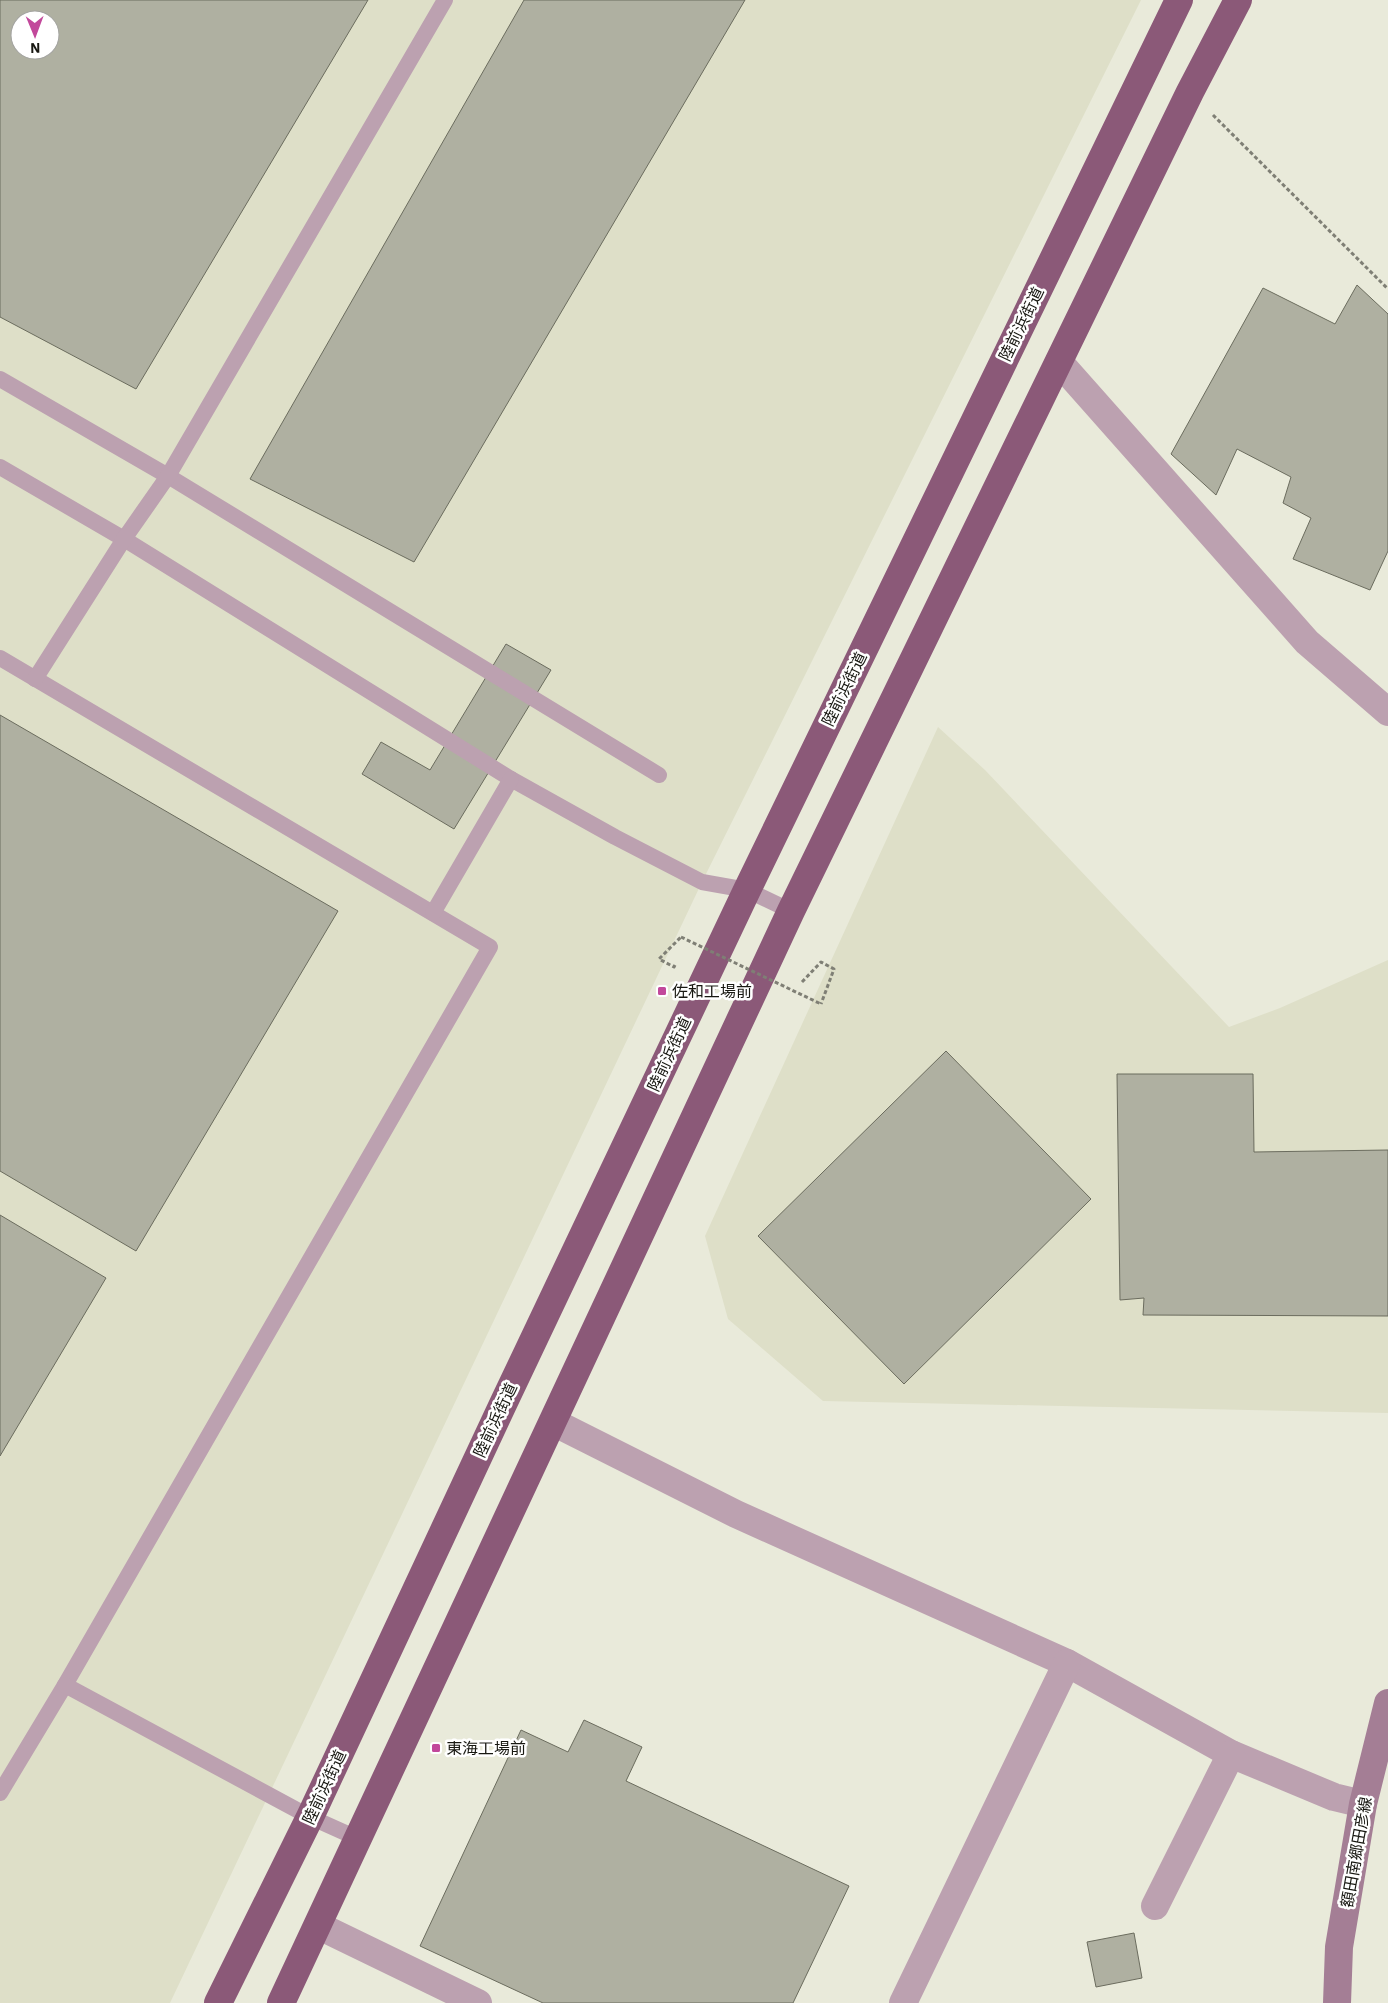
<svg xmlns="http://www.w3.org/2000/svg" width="1388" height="2003" font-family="'IBM Plex Sans','Noto Sans JP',sans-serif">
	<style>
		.built { fill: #dedfc8; fill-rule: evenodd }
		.building { fill: #afb0a1; stroke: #6b6c5e; fill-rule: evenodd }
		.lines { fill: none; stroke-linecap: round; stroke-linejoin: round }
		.path { stroke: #7f7f75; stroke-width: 3; stroke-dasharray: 4 2.5; stroke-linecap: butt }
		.service { stroke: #bca1b0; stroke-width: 16 }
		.minor { stroke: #bca1b0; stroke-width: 28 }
		.secondary { stroke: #a47e95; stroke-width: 28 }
		.trunk { stroke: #8b5978; stroke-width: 28 }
		.path-bridge { stroke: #7f7f75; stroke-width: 3; stroke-dasharray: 4 2.5; stroke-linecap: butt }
		.poi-dot { fill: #c2489b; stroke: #fff; stroke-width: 2 }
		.labels { text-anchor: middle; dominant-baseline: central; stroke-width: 5; stroke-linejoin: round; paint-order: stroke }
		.street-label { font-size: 16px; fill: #181812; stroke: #fff }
		.poi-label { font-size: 16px; fill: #181812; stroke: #fff; text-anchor: start }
	</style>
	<rect width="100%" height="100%" fill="#e9eada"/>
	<g class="built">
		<path d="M0 0H1141L702 882 170 2003H0ZM20 20H50V50H20Z"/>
		<polygon points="938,727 985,770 1229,1027 1280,1008 1388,960 1388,1413 823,1401 728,1319 705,1236"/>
	</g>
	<g class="building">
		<path d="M0 0H368L136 389 0 317ZM20 20H50V50H20Z"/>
		<polygon points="524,0 745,0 414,562 250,479"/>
		<polygon points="1357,285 1388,314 1388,551 1370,590 1293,559 1311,518 1283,503 1291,477 1237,449 1216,495 1171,454 1263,288 1335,324"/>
		<polygon points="506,644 551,670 454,829 362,774 381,742 430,770"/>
		<polygon points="0,715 338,911 136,1251 0,1171"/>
		<polygon points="946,1051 1091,1199 904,1384 758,1236"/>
		<polygon points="1117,1074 1253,1074 1254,1152 1388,1150 1388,1316 1143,1315 1144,1298 1120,1300"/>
		<polygon points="0,1215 106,1278 0,1456"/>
		<polygon points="584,1720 642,1747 626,1781 849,1886 793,2003 543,2003 420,1946 521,1730 568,1752"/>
		<polygon points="1134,1933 1142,1978 1096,1987 1087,1942"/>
	</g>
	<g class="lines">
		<g class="path">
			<polyline points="1213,115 1388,289"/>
			<polyline points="675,965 674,967 659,959 681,937"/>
			<polyline points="802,982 821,962 834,969 821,1004"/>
		</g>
		<g class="service">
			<polyline points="0,379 168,476 659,775"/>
			<polyline points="0,467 124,539 511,779 615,837 702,882 747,890 791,911"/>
			<polyline points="0,658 490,947 65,1685 0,1793"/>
			<polyline points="35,679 124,539 168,476 445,0"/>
			<polyline points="433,913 511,779"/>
			<polyline points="65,1685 310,1817 359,1839"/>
		</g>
		<g class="minor">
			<polyline points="1059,362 1307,642 1388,712"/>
			<polyline points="553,1422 736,1514 1067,1663 1231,1754 1334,1797 1363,1804"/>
			<polyline points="1155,1906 1231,1754"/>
			<polyline points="319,1926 478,2003"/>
			<polyline points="903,2003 1067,1663"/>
		</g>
		<polyline class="secondary" points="1337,2003 1339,1947 1363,1804 1388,1703"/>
		<g class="trunk">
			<polyline points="218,2003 310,1817 504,1402 747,890 1179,0"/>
			<polyline points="281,2003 791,911 1190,92 1238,0"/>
		</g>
		<polyline class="path-bridge" points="681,937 821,1004"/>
	</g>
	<g class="poi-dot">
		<rect x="657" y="986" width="10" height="10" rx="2.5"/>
		<rect x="431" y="1743" width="10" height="10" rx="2.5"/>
	</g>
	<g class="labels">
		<g class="street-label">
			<text transform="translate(1021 324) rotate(-64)">陸前浜街道</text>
			<text transform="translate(844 689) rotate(-64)">陸前浜街道</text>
			<text transform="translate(669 1054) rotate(-65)">陸前浜街道</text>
			<text transform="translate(495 1420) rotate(-65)">陸前浜街道</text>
			<text transform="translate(324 1787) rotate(-65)">陸前浜街道</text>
			<text transform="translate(1356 1852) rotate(-80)">額田南郷田彦線</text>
		</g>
		<g class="poi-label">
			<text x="672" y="991">佐和工場前</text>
			<text x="446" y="1748">東海工場前</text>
		</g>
	</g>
	<g transform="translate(35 35) rotate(179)"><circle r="24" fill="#ffffff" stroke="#a3a3a0"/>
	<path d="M0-4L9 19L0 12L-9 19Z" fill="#c2489b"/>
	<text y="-8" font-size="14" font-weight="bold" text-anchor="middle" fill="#181812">N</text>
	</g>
</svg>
